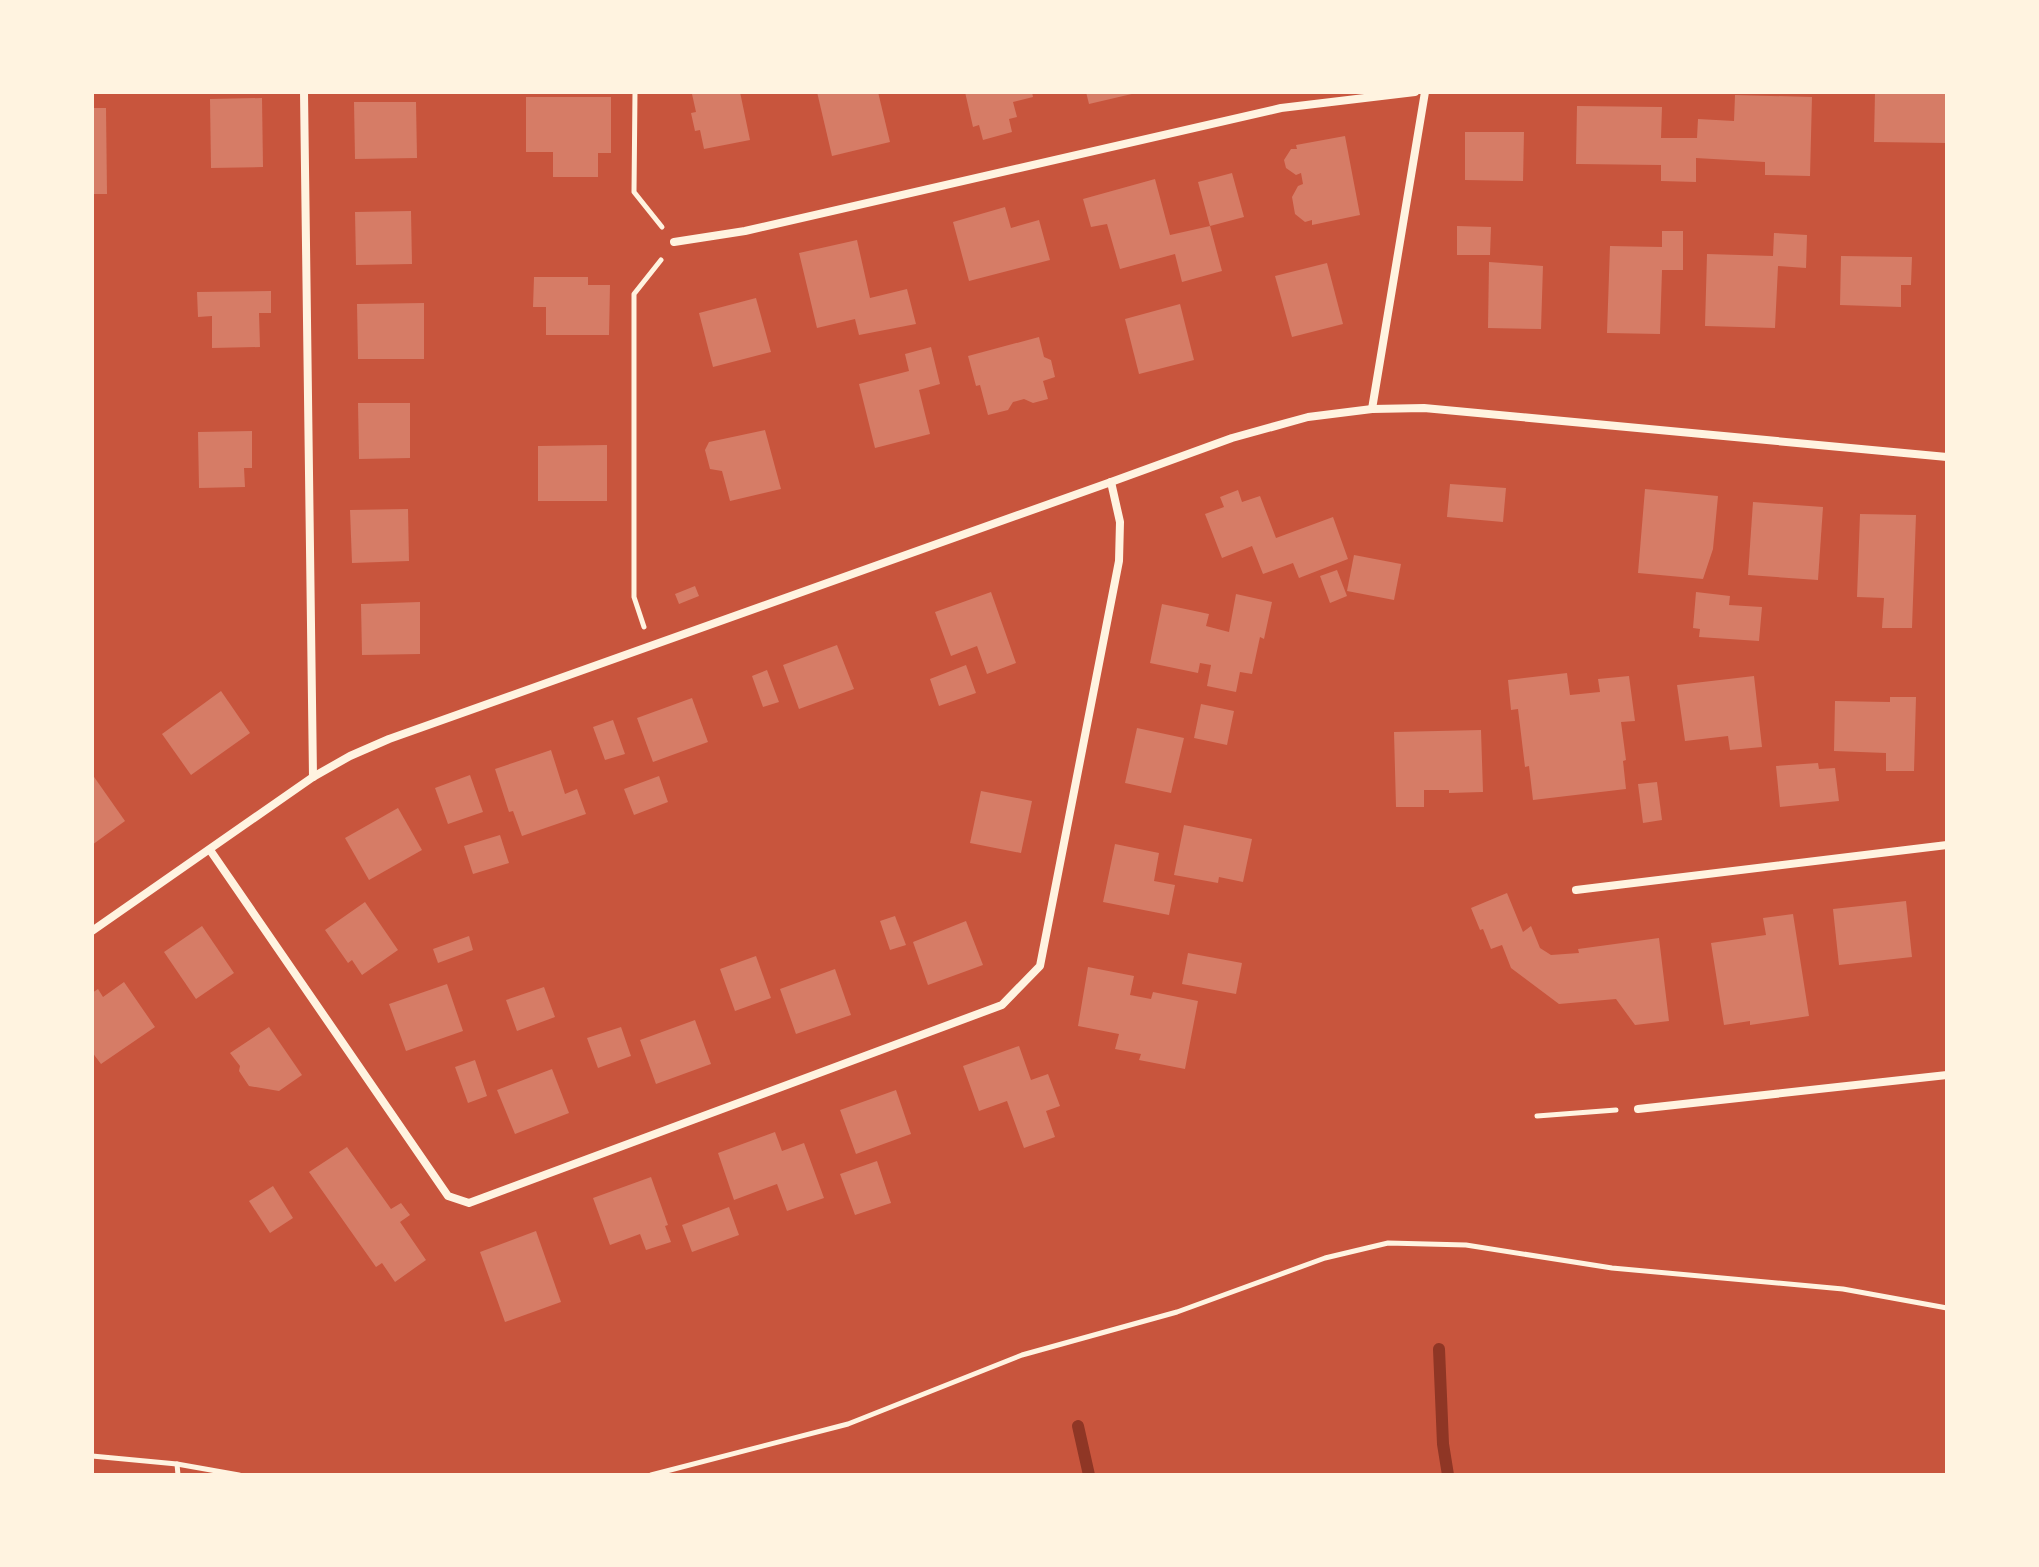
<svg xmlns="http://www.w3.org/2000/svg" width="2039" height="1567" font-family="'Work Sans',sans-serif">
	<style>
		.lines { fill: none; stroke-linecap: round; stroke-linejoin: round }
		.stream { stroke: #8f3625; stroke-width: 12 }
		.building { fill: #d67c66 }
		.path { stroke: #fff3e0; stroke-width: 5 }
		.minor { stroke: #fff3e0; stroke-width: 8 }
	</style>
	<rect width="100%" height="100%" fill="#c8553d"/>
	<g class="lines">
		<g class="stream">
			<polyline points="1439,1349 1443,1444 1448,1475"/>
			<polyline points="1078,1426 1089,1475"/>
		</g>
	</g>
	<g class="building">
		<polygon points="702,92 740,92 750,140 704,149 700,130 695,131 691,113 696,112 692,94"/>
		<polygon points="817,92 878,92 890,142 832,156"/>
		<polygon points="965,92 1032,92 1033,97 1013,102 1017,117 1009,119 1012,132 983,140 979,125 973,127"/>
		<polygon points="1086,92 1135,92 1136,93 1089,104"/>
		<polygon points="1875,92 1947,92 1947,143 1874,142"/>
		<polygon points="1735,95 1812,97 1810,176 1765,175 1765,162 1696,158 1696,182 1661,181 1661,165 1576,164 1577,106 1662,107 1661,138 1697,138 1698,119 1734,121"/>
		<polygon points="526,97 611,97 611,153 598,153 598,177 553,177 553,152 526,152"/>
		<polygon points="262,98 263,167 211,168 210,99"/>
		<polygon points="354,102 416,102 417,158 355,159"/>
		<polygon points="92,108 106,108 107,194 92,194"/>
		<polygon points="1465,132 1524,132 1523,181 1465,180"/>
		<polygon points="1345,136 1360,215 1312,225 1312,220 1305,222 1295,214 1292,197 1298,186 1303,184 1301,173 1296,175 1286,168 1284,160 1291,149 1297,149 1296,145"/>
		<polygon points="1232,173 1244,217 1210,226 1198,182"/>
		<polygon points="1155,179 1170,235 1210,226 1222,271 1182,282 1175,254 1120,269 1107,224 1091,227 1083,199"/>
		<polygon points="1005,207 1011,228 1039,220 1050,260 969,281 953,222"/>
		<polygon points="411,211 412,264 356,265 355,212"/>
		<polygon points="1457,226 1491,227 1490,255 1457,255"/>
		<polygon points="1662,231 1683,231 1683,270 1662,270 1660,334 1607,333 1610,246 1662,247"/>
		<polygon points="1774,233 1807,235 1806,268 1778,266 1775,328 1705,326 1707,254 1773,256"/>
		<polygon points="857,240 870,298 907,289 916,324 859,335 855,319 817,328 799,253"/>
		<polygon points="1841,256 1912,257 1911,285 1901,285 1901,307 1840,305"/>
		<polygon points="1489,262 1543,266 1541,329 1488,328"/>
		<polygon points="1327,263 1343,324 1292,337 1275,276"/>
		<polygon points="534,277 588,277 588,285 610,285 609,335 546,335 546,307 533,307"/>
		<polygon points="271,291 271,313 259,313 260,347 212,348 212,316 198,317 197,292"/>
		<polygon points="756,298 771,352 713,367 699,313"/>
		<polygon points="424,303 424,359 358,359 357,304"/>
		<polygon points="1180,304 1194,360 1139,374 1125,319"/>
		<polygon points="1039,337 1044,357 1051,360 1055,377 1043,381 1048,399 1033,403 1024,399 1013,402 1008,410 988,415 980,385 976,386 968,356"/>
		<polygon points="931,347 940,384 919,390 930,434 875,448 859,384 909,371 905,354"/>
		<polygon points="358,403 410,403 410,458 359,459"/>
		<polygon points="765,430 781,489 730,501 722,471 710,469 705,450 709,442"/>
		<polygon points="252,431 252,468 244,468 245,487 199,488 198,432"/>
		<polygon points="607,445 607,501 538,501 538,446"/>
		<polygon points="1450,484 1506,488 1503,522 1447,517"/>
		<polygon points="1645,489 1718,496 1713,549 1703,579 1638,573"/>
		<polygon points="1238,490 1242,502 1260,496 1276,538 1333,517 1348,559 1299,578 1293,563 1263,574 1252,546 1222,558 1205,514 1224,507 1220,497"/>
		<polygon points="1753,502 1823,507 1818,580 1748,575"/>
		<polygon points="408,509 409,561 352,563 350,510"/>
		<polygon points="1860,514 1916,515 1912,628 1882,628 1884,598 1857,597"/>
		<polygon points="1354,555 1401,564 1394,600 1347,591"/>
		<polygon points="1337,570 1347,596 1330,603 1320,576"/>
		<polygon points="695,586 699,596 679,604 675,594"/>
		<polygon points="991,592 1016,663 987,674 977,646 951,656 935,612"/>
		<polygon points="1696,592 1730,596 1729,605 1762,607 1759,641 1699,637 1700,629 1693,628"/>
		<polygon points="1236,594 1272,602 1264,639 1260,637 1252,674 1240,672 1236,692 1207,686 1211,665 1200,663 1198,673 1150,663 1162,604 1209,614 1206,626 1229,632"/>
		<polygon points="420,602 420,654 362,655 361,604"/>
		<polygon points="837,645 854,689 799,709 783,665"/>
		<polygon points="966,665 976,693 939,706 930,679"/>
		<polygon points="767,670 779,702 763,707 752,676"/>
		<polygon points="1567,673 1570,695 1600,692 1598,679 1629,676 1635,721 1621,722 1626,760 1623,761 1626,789 1533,800 1529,766 1525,767 1518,709 1511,710 1508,680"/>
		<polygon points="1754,676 1762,747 1730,750 1728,736 1685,741 1677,685"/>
		<polygon points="221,691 250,733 191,775 162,734"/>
		<polygon points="1890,697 1916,697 1914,771 1886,771 1886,753 1834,751 1835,701 1890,702"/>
		<polygon points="692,698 708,742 653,762 637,718"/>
		<polygon points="1201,704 1234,711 1227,745 1194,738"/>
		<polygon points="613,720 625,754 605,760 593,727"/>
		<polygon points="1137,728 1184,738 1171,793 1125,783"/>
		<polygon points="1481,730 1483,792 1449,793 1449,790 1424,790 1424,807 1396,807 1394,732"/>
		<polygon points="551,750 565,794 577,789 586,814 522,836 513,811 509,812 495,769"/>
		<polygon points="1818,763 1819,769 1835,768 1839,801 1780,807 1776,766"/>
		<polygon points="92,774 125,821 92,845"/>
		<polygon points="470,775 483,812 448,824 435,788"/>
		<polygon points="659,776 668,802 634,815 624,789"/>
		<polygon points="1657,782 1662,820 1643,823 1638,784"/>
		<polygon points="981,791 1032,801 1021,853 970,843"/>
		<polygon points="398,808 422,850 369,880 345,838"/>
		<polygon points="1184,825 1252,839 1243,882 1219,877 1218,883 1174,875"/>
		<polygon points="500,835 509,863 473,874 464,846"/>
		<polygon points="1115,844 1159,853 1154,881 1175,885 1169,915 1103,902"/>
		<polygon points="1507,893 1523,932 1531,926 1540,948 1551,955 1579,953 1578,949 1659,938 1669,1021 1635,1025 1616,999 1559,1004 1511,968 1502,945 1491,949 1483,929 1480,930 1471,908"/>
		<polygon points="1906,901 1912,957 1839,965 1833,909"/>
		<polygon points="365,902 398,950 362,975 352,960 348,963 325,930"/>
		<polygon points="1793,914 1809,1016 1750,1025 1750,1021 1724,1025 1711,943 1766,935 1763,918"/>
		<polygon points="895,916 906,945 890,950 880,921"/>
		<polygon points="966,921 983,965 928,985 913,942"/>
		<polygon points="202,926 234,973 196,999 164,952"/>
		<polygon points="469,936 473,950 438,963 433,949"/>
		<polygon points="1188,953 1242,963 1236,994 1182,984"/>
		<polygon points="756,956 771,998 735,1011 720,969"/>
		<polygon points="1088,967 1134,976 1130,995 1151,999 1153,992 1198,1001 1185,1069 1139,1060 1141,1054 1115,1049 1119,1034 1078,1026"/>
		<polygon points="835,969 851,1015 796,1034 780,989"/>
		<polygon points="124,982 155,1027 101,1064 92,1052 92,993 98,989 103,997"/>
		<polygon points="447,984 463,1031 406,1051 389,1004"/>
		<polygon points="544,987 555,1017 517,1031 506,1000"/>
		<polygon points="695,1020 711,1064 656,1084 640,1040"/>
		<polygon points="269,1027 302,1075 279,1091 249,1086 239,1071 240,1066 230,1053"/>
		<polygon points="621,1027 631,1056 598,1068 587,1038"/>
		<polygon points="1019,1046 1031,1080 1048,1074 1060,1106 1046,1111 1055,1137 1024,1148 1007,1101 979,1111 963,1066"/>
		<polygon points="475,1060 487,1096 468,1103 455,1067"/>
		<polygon points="552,1069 569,1113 515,1134 497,1090"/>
		<polygon points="896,1090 911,1134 856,1154 840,1110"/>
		<polygon points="775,1132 782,1151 804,1143 824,1198 787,1211 777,1184 734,1200 718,1153"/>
		<polygon points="347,1147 391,1209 401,1203 410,1215 400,1222 426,1260 395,1282 382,1263 376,1267 309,1172"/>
		<polygon points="877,1161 891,1203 855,1215 840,1174"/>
		<polygon points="651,1177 668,1225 665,1226 671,1242 646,1250 640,1234 610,1245 593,1198"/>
		<polygon points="273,1186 293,1218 270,1233 249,1201"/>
		<polygon points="729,1207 739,1235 692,1252 682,1225"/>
		<polygon points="536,1231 561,1302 505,1322 480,1252"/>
	</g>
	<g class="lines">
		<g class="path">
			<polyline points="635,92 634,192 662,227"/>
			<polyline points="644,627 634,597 634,294 661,260"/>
			<polyline points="1537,1116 1616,1110"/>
			<polyline points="92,1456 177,1464 239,1475"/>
			<polyline points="177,1464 178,1475"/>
			<polyline points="651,1475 848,1424 1022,1355 1177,1312 1325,1258 1388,1243 1466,1245 1612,1268 1843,1289 1947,1308"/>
		</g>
		<g class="minor">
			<polyline points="304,92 313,777"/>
			<polyline points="674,242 745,231 1281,108 1415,92"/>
			<polyline points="1372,409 1425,92"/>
			<polyline points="210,850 448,1196 469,1203 1002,1005 1040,966 1119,561 1120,522 1111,482"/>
			<polyline points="1576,890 1947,845"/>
			<polyline points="92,931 313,777 350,756 389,739 1111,482 1232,438 1308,417 1372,409 1424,408 1947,457"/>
			<polyline points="1638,1109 1947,1075"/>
		</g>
	</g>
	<rect width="2039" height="1567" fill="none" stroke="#fff3e0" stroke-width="188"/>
</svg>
